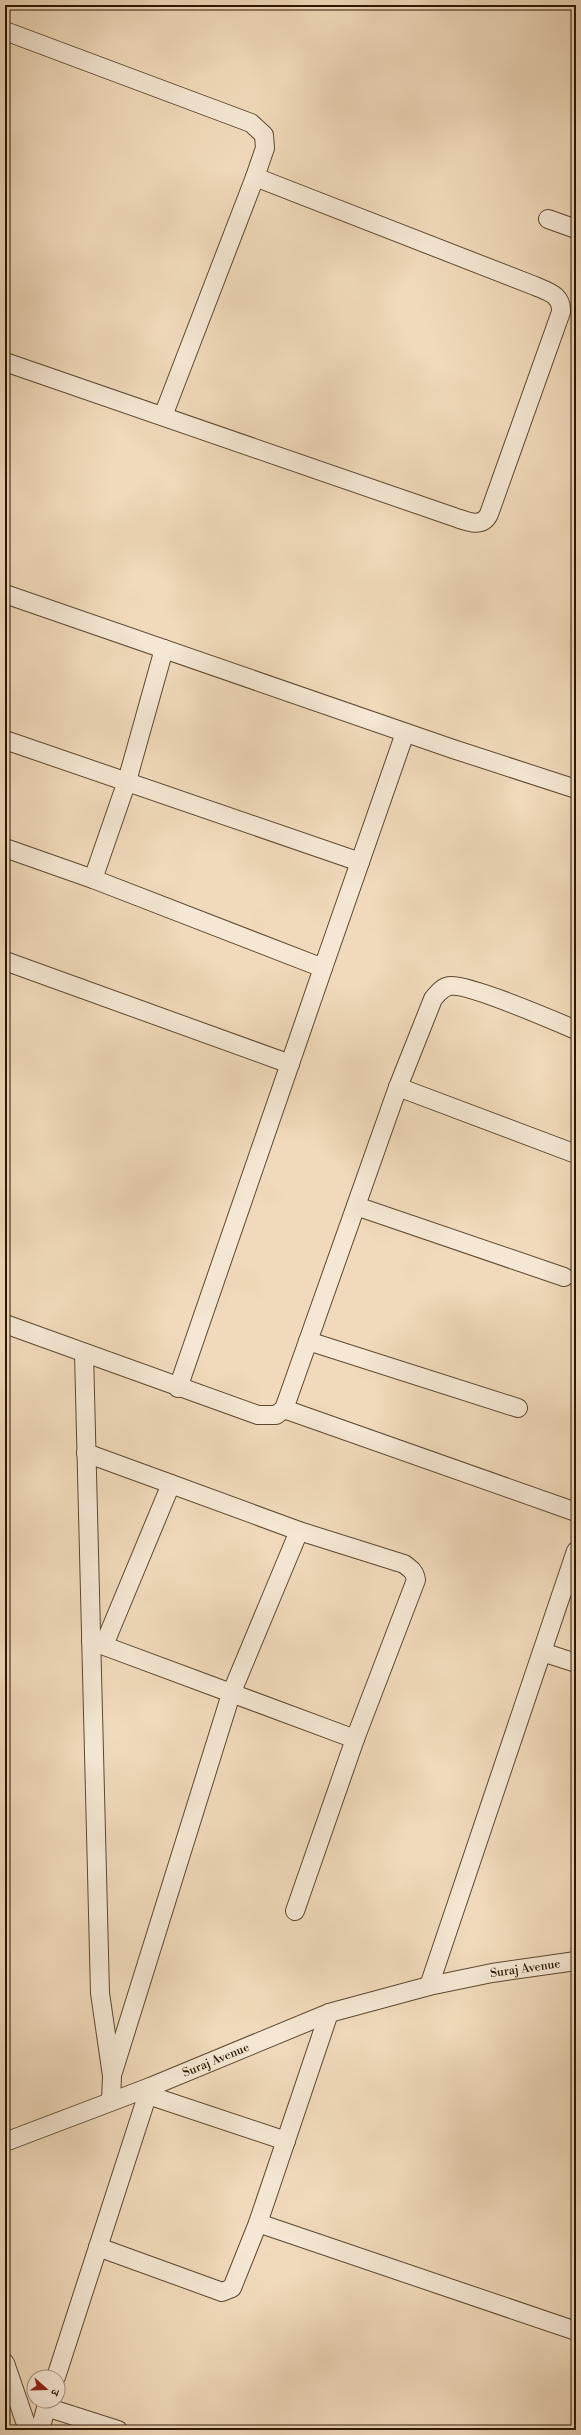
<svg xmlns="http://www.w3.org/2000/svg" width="581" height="2435" font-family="'Libre Bodoni','Noto Serif Devanagari',serif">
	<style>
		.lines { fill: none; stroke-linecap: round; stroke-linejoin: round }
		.minor-casing { stroke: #5c482f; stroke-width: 20 }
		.minor { stroke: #f5e7d3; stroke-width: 18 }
		.labels { text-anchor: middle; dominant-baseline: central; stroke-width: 3; stroke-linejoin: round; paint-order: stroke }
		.street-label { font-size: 12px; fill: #2a1700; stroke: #f5e7d3 }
	</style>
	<rect width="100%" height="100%" fill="#f0dabb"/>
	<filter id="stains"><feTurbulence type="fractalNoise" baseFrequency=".005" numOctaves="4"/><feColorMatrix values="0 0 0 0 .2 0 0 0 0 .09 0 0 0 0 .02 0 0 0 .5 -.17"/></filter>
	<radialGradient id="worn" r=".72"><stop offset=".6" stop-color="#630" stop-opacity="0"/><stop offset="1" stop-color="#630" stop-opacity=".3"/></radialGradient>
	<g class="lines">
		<defs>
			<g id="minor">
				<path d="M5 31 251 123 264 135 265 148 255 177 535 286C549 292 562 295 561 312L489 514C482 529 466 521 454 517L5 362"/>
				<polyline points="548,219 576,229"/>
				<polyline points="163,416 255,177"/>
				<polyline points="5,594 453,749 576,789"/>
				<polyline points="5,740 360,862"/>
				<polyline points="5,848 93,879 323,968 405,733"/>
				<polyline points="93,879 127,781 164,649"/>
				<polyline points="5,961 290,1064"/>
				<polyline points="398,1087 576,1154"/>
				<polyline points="356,1206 564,1277"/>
				<path d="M5 1324 258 1415H276L284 1409 398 1087 433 999C438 993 442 987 450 986 467 983 555 1021 576 1030"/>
				<polyline points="308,1341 518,1408"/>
				<polyline points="84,1353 100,1993 112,2076 111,2101"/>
				<polyline points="178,1388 323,968"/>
				<polyline points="284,1409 576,1512"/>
				<polyline points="86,1453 171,1484 104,1645"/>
				<path d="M171 1484 299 1531 404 1564C411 1569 415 1572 416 1580L355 1739 295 1911"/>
				<polyline points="91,1641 355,1739"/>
				<polyline points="542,1652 576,1663"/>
				<polyline points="429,1986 576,1551"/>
				<polyline points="113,2072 231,1694 299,1531"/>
				<polyline points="148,2095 286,2141"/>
				<polyline points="5,2142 150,2087"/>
				<polyline points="258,2223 576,2331"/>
				<polyline points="98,2247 222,2292 232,2288 258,2223 329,2013"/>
				<polyline points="5,2363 28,2430"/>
				<path id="s1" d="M56 2377 150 2087 329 2013 429 1986 492 1973 576 1961"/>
				<polyline points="46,2407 118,2430"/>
				<polyline points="40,2430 48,2401"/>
			</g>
		</defs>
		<use href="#minor" class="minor-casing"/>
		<use href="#minor" class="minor"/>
	</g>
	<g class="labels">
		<g class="street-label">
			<text stroke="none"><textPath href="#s1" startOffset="700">Suraj Avenue</textPath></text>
			<text stroke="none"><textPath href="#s1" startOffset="376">Suraj Avenue</textPath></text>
		</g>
	</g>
	<rect width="581" height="2435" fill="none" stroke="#f0dabb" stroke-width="20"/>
	<rect x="6" y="6" width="569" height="2423" fill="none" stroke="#2a1700" stroke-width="2"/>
	<rect x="10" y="10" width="561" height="2415" fill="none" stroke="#2a1700"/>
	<g transform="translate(46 2389) rotate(110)"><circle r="19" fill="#f5e7d3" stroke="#a4947f"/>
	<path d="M0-3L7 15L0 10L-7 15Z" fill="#8f2418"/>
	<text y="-6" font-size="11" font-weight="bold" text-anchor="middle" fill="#2a1700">उ</text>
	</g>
	<rect width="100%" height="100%" filter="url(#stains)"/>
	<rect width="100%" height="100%" fill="url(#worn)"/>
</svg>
